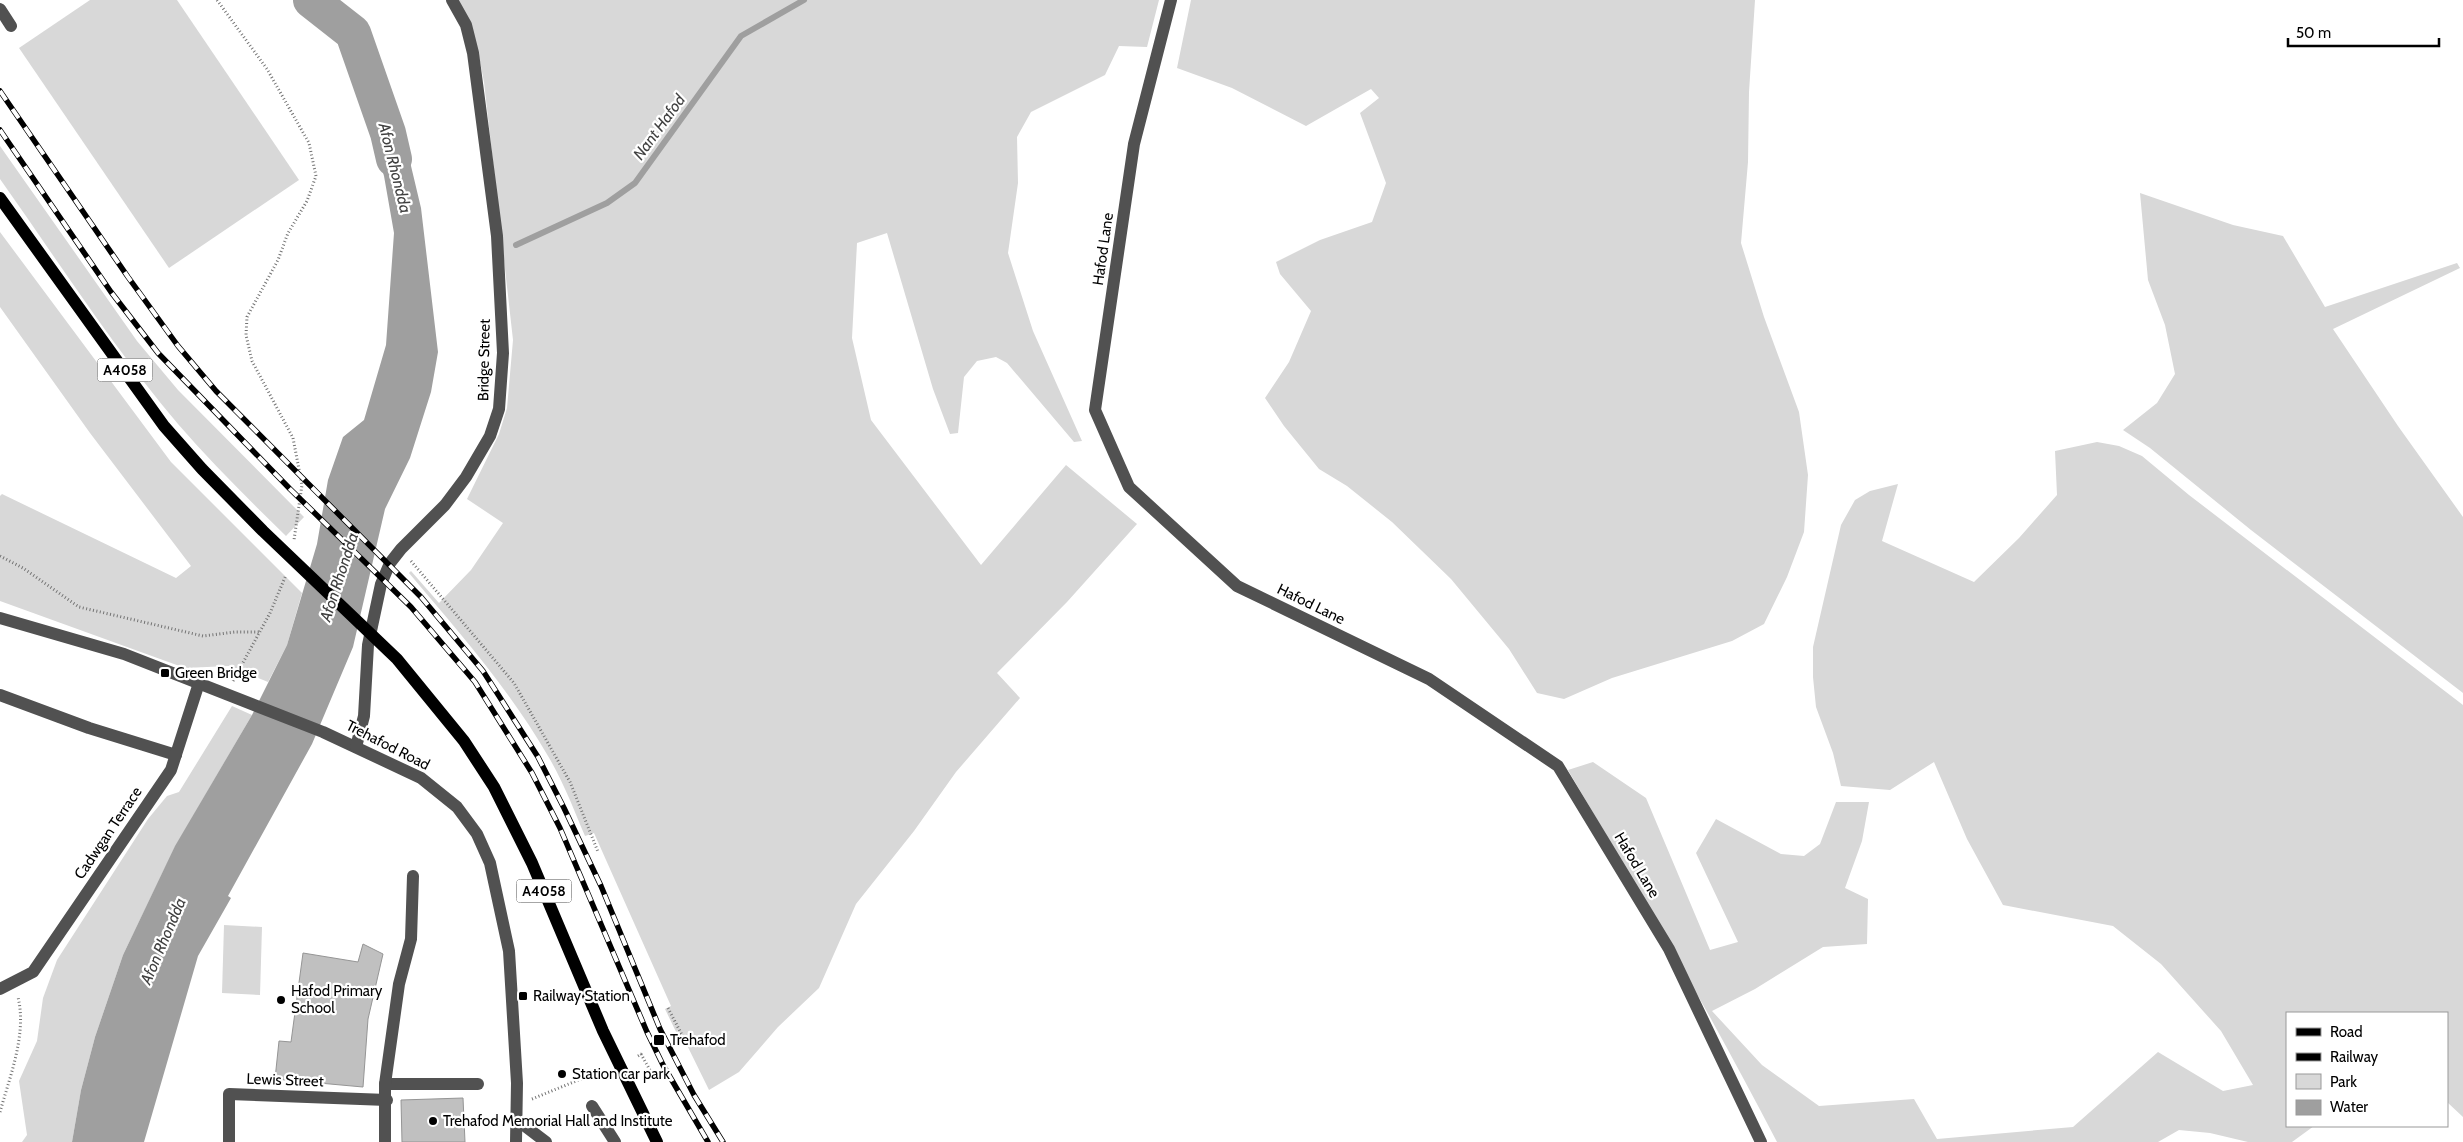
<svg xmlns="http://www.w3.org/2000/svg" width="2463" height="1142" font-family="Cabin,sans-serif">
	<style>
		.green { fill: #d8d8d8 }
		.water { fill: #9f9f9f }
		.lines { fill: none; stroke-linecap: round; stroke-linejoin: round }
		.stream { stroke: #9f9f9f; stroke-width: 6 }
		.river { stroke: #9f9f9f; stroke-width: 36 }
		.building { fill: #c0c0c0; stroke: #959595 }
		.path { stroke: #737373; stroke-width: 3; stroke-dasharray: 1 2.5; stroke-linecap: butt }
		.minor { stroke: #515151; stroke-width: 12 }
		.major { stroke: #000; stroke-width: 12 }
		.rail-casing { stroke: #000; stroke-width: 5.5 }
		.rail { stroke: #fff; stroke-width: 4; stroke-dasharray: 11; stroke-linecap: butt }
		.poi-dot { fill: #000; stroke: #fff; stroke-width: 2 }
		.labels { text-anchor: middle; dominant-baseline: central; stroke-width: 4.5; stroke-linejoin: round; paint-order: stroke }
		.shield { fill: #fff; stroke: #4c4c4c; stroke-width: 1 }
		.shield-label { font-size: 14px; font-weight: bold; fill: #000 }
		.street-label { font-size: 15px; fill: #000; stroke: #fff }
		.poi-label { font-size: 15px; fill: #000; stroke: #fff; text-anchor: start }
		.water-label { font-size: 16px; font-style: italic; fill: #404040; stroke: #fff }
	</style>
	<rect width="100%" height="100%" fill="#fff"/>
	<g class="green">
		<polygon points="90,0 177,0 299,180 169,268 19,48"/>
		<path d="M457 0H1159L1147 47 1119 46 1105 75 1031 112 1017 137 1018 183 1008 253 1033 331 1082 441 1074 442 1007 363 996 357 977 361 964 377 958 433 950 434 933 389 887 233 857 243 852 338 871 420 981 565 1066 465 1137 524 1067 602 997 673 1020 698 956 772 914 831 856 904 819 988 778 1027 739 1072 709 1090 684 1039 680 1040 665 1009 671 1006 594 833 585 836C574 810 563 781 548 756 510 690 458 631 409 573L411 571 439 603 471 570 503 523 467 499 499 434 507 408 513 340 484 82C478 49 474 30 457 0Z"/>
		<polygon points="1191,0 1755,0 1749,92 1748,162 1741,243 1764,317 1799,412 1808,475 1804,532 1787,577 1764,624 1732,641 1612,678 1564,699 1537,693 1509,649 1451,579 1392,522 1347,486 1319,469 1284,426 1265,398 1289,362 1311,311 1280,274 1276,262 1320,240 1372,222 1386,183 1360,113 1379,98 1371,89 1306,126 1232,88 1177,68"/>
		<path d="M0 146 137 341 178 390 304 517 286 536C249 500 212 463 178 424 113 347 58 261 0 179Z"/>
		<polygon points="2140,193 2233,225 2283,236 2325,307 2457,263 2460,268 2333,329 2398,426 2463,517 2463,693 2251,530 2150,448 2123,430 2157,403 2175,374 2165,325 2148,280"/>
		<polygon points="0,232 171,462 302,593 287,645 268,682 229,666 185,668 0,601 0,496 2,494 176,578 191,566 90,433 0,307"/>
		<path d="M2097 442 2119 446 2142 456 2189 495 2463 705V1117L2447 1102V1013H2287V1126H2314L2292 1142H2248L2210 1133 2179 1130 2158 1142H1777C1711 1015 1640 892 1568 770L1593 762 1646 798 1710 950 1738 942 1696 853 1716 819 1781 854 1804 856 1820 844 1836 802H1869L1862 841 1845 888 1868 899 1867 944 1823 947 1755 989 1712 1011 1762 1065 1819 1106 1914 1099 1937 1139 2073 1127 2158 1052 2223 1091 2253 1085 2221 1031 2161 964 2113 926 2003 905 1967 839 1934 762 1890 790 1841 786 1833 753 1816 707 1813 677V647L1841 525 1855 500 1870 491 1898 484 1882 541 1974 582 2019 538 2057 495 2055 451Z"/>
		<polygon points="232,706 252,715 175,847 123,955 95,1037 81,1090 72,1142 22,1142 27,1135 19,1081 37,1041 43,998 57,960 148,819 167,796 179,792"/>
		<polygon points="224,925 262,927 260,995 222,993"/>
	</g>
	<polygon class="water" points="397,107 421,208 438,352 431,392 410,458 385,509 353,647 312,744 228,896 231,898 198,956 144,1142 72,1142 81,1090 95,1037 123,955 175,846 252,715 287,645 317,544 328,480 343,437 364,420 386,345 394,233 384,176 367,116"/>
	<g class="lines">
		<polyline class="stream" points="516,245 607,203 635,183 741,36 804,0"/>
		<polyline class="river" points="311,0 353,33 388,133 394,159"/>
	</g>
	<g class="building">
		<polygon points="363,944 383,954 368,1019 363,1087 275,1079 279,1041 291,1042 303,953 358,962"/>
		<polygon points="463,1098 465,1142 402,1142 401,1100"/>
	</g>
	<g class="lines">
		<g class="path">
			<polyline points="217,0 267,69 309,143 316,176 307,201 288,233 278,260 247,317 246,335 252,361 293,438 302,485 294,540"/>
			<polyline points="0,556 23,568 79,607 203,636 235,632 259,632"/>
			<polyline points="411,561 514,683 570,782 598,852"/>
			<polyline points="233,681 270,613 286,575"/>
			<polyline points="668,1008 682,1035 679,1037"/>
			<polyline points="641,1054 656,1081"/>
			<polyline points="638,1056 643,1053"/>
			<polyline points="532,1099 603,1070"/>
			<path d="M0 1112C10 1076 27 1034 18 997"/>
		</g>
		<g class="minor">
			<polyline points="1171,0 1134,144 1095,410 1129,487 1237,586 1429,679 1558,766 1669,949 1761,1142"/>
			<polyline points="0,9 11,26"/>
			<polyline points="0,618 124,654 323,732 421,778 457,807 477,834 490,863 509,951 517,1083 516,1142"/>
			<polyline points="0,695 89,728 176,755"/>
			<polyline points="356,747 364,716 368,645 381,584 390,563 401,549 445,505 466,477 490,436 499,409 503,353 497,236 473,53 466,25 452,0"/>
			<polyline points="0,989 33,972 171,770 199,683"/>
			<polyline points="385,1084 478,1084"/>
			<polyline points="592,1106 615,1142"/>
			<polyline points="517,1120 546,1142"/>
			<polyline points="229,1142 229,1094 387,1100"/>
			<polyline points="385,1142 385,1084 399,984 411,939 413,876"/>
		</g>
		<polyline class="major" points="0,198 164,426 202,469 263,531 397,659 464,741 494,787 532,863 603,1031 657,1142"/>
		<defs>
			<g id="rail">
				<polyline points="0,91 128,277 178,346 216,391 421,597 483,671 538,757 564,808 601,886 660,1029 694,1095 723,1142"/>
				<polyline points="0,130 111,292 158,353 290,489 411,607 475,682 532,773 560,828 647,1032 663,1065 708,1142"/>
			</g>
		</defs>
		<use href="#rail" class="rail-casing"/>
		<use href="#rail" class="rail"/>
	</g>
	<g class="poi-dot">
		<rect x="160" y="668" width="10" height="10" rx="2.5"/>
		<rect x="518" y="991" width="10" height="10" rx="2.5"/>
		<circle cx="281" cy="1000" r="5"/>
		<rect x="653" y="1034" width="12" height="12" rx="2.5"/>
		<circle cx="562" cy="1074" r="5"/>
		<circle cx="433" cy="1121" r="5"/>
	</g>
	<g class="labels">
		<g class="shield">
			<rect x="97.5" y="358.5" width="55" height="23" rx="4"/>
			<rect x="516.5" y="879.5" width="55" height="23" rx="4"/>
		</g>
		<g class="shield-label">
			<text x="125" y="370">A4058</text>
			<text x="544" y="891">A4058</text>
		</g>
		<g class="street-label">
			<text transform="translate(1103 249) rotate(-82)">Hafod Lane</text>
			<text transform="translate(484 360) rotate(-89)">Bridge Street</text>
			<text transform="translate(1311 604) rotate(26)">Hafod Lane</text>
			<text transform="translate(388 745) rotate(27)">Trehafod Road</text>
			<text transform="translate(108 833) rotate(-56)">Cadwgan Terrace</text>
			<text transform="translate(1637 865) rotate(59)">Hafod Lane</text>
			<text transform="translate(285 1080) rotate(2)">Lewis Street</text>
		</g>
		<g class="poi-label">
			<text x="175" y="673">Green Bridge</text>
			<text x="291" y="991">Hafod Primary<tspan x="291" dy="17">School</tspan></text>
			<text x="533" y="996">Railway Station</text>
			<text x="670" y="1040">Trehafod</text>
			<text x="572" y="1074">Station car park</text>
			<text x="443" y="1121">Trehafod Memorial Hall and Institute</text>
		</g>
		<g class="water-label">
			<text transform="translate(659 127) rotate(-54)">Nant Hafod</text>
			<text transform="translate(395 168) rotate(76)">Afon Rhondda</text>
			<text transform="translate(339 577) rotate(-72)">Afon Rhondda</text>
			<text transform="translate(163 941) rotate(-67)">Afon Rhondda</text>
		</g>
	</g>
	<rect x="2286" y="1012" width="162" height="115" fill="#ffffff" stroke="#999999"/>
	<rect x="2296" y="1028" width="25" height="8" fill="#000000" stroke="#999999"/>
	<text x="2330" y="1037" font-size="15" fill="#000000">Road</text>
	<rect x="2296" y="1053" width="25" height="8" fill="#000000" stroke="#999999"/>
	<text x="2330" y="1062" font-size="15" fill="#000000">Railway</text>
	<rect x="2296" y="1074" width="25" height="15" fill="#d8d8d8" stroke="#999999"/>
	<text x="2330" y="1087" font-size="15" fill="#000000">Park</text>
	<rect x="2296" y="1100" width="25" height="15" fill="#9f9f9f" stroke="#999999"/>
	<text x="2330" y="1112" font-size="15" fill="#000000">Water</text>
	<path d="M2288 38v8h151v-8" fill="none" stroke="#000000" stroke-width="2.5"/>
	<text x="2296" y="38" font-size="15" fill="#000000" stroke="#ffffff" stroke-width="4" paint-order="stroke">50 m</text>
</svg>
